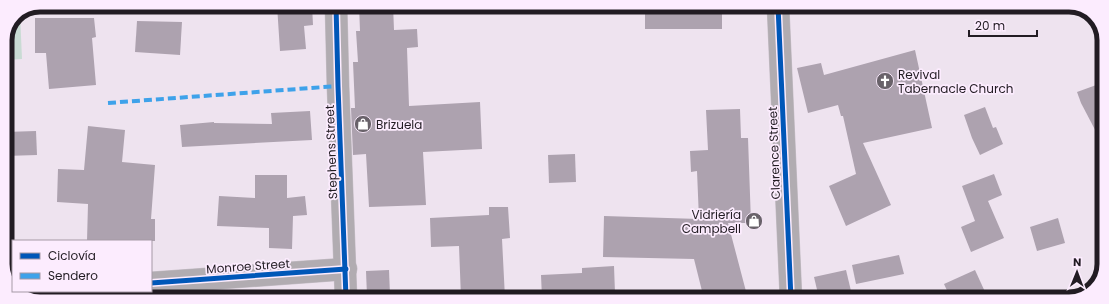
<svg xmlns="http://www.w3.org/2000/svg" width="1109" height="304" font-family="Poppins,sans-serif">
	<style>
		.green { fill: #c9dbd4 }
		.building { fill: #ada2af }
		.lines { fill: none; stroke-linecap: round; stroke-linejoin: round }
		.minor-casing { stroke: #c8c0c9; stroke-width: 23 }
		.minor { stroke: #b1acb1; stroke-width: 22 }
		.quiet { stroke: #3ea2ea; stroke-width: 4; stroke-dasharray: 8 4; stroke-linecap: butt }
		.cycleway-casing { stroke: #fcecfe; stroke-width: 8 }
		.cycleway { stroke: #0057b8; stroke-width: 5 }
		.labels { text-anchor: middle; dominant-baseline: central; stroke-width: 3.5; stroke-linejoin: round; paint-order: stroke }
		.poi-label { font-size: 12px; fill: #221c23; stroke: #fcecfe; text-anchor: start }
		.street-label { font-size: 12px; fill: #221c23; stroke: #fcecfe }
		.rim { fill: none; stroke: #221c23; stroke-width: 5 }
	</style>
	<rect width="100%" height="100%" fill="#eee3ef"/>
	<polygon class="green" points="20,13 22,59 5,60 5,40 15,15"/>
	<g class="building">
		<polygon points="277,5 312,5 313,25 304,26 306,49 280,51"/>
		<polygon points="359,5 393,5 394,30 417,29 418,47 407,48 409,106 480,102 482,149 423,152 426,205 369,207 366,154 353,155 351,108 355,108 353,62 358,62 356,31 360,31"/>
		<rect x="645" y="6" width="77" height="23"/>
		<polygon points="35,18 94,18 96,37 92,38 96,85 49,89 46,53 35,53"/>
		<polygon points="137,21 182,22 180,55 135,52"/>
		<polygon points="915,50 932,128 863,143 891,205 846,226 829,186 856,174 843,116 841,116 838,105 808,113 797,68 821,63 824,75"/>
		<polygon points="1099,84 1104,96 1103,145 1081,103 1077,92"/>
		<polygon points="985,107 993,128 996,127 1003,144 980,155 972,138 964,115"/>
		<polygon points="740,109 741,138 748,138 751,223 728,223 748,299 704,299 694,259 603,257 604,216 699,219 697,171 691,172 690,151 708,150 706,110"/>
		<polygon points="310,111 312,140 182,147 180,125 214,122 214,123 272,124 271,113"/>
		<polygon points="88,126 125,130 122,162 155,165 151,219 155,219 155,241 87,241 88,204 57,202 58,169 84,170"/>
		<polygon points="36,131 37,155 5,156 5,132"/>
		<polygon points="575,154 576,182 549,183 548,155"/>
		<polygon points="994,174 1002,195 988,201 1004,238 971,252 961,227 975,221 962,186"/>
		<polygon points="255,175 287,175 287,198 305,196 307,215 293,216 292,249 269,248 269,228 217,226 219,196 255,198"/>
		<polygon points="489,207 508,207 510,238 502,239 505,298 461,298 459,246 431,247 430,218 489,215"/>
		<polygon points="1058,218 1065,243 1037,251 1030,227"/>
		<polygon points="899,255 904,274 856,284 852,265"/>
		<polygon points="614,266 615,293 560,295 560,298 542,298 541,275 582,273 582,268"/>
		<polygon points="389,270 390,295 367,296 366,271"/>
		<polygon points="846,270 851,291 819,298 814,277"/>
		<polygon points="975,270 986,294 975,299 951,299 944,284"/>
	</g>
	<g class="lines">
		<defs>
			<g id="minor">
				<polyline points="336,5 338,86 346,298"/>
				<polyline points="778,6 791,299"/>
				<polyline points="151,283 346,269"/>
				<polyline points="21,292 33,291"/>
			</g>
		</defs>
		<use href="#minor" class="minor-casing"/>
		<use href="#minor" class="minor"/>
		<polyline class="quiet" points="108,103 338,86"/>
		<defs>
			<g id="cycleway">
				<polyline points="336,5 338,86 346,298"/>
				<polyline points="778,6 791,299"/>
				<polyline points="151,283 346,269"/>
			</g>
		</defs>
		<use href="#cycleway" class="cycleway-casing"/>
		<use href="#cycleway" class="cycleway"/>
	</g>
	<defs>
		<symbol id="church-disc" viewBox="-11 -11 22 22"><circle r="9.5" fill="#69626a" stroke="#fcecfe"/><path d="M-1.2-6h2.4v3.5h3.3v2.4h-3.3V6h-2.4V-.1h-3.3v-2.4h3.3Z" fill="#fff"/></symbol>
		<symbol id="shop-disc" viewBox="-11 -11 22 22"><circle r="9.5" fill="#69626a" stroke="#fcecfe"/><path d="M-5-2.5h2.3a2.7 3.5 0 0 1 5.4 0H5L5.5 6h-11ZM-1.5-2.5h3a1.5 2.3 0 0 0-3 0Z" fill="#fff"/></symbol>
	</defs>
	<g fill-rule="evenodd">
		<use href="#church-disc" x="875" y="71" width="20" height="20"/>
		<use href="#shop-disc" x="353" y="114" width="20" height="20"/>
		<use href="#shop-disc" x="744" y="211" width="20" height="20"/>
	</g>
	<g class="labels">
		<g class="poi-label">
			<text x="898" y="74">Revival<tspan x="898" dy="14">Tabernacle Church</tspan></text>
			<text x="376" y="124">Brizuela</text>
			<text x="741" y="214" text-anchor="end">Vidriería<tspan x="741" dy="14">Campbell</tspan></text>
		</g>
		<g class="street-label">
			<text transform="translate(331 152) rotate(-92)">Stephens Street</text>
			<text transform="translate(774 153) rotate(-92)">Clarence Street</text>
			<text transform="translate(248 266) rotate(-4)">Monroe Street</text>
		</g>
	</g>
	<path d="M0 0H1109V304H0ZM40 12H1069A28 28 0 0 1 1097 40V264A28 28 0 0 1 1069 292H40A28 28 0 0 1 12 264V40A28 28 0 0 1 40 12Z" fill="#fcecfe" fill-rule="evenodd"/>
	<path class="rim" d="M40 12H1069A28 28 0 0 1 1097 40V264A28 28 0 0 1 1069 292H40A28 28 0 0 1 12 264V40A28 28 0 0 1 40 12Z"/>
	<rect x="12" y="240" width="140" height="52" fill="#fcecfe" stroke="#a599a6"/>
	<rect x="20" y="253" width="20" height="6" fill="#0057b8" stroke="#a599a6"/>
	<text x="48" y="260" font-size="12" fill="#221c23">Ciclovía</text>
	<rect x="20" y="273" width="20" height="6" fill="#3ea2ea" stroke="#a599a6"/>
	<text x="48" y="280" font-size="12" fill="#221c23">Sendero</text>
	<g transform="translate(1077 272) rotate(1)" stroke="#fcecfe" stroke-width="3" paint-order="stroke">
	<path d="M0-3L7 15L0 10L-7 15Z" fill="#221c23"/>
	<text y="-6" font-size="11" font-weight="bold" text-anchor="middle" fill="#221c23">N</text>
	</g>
	<path d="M969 30v6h68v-6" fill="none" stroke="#221c23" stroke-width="2"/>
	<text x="975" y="30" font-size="12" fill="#221c23" stroke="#fcecfe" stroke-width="3" paint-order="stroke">20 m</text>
</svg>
